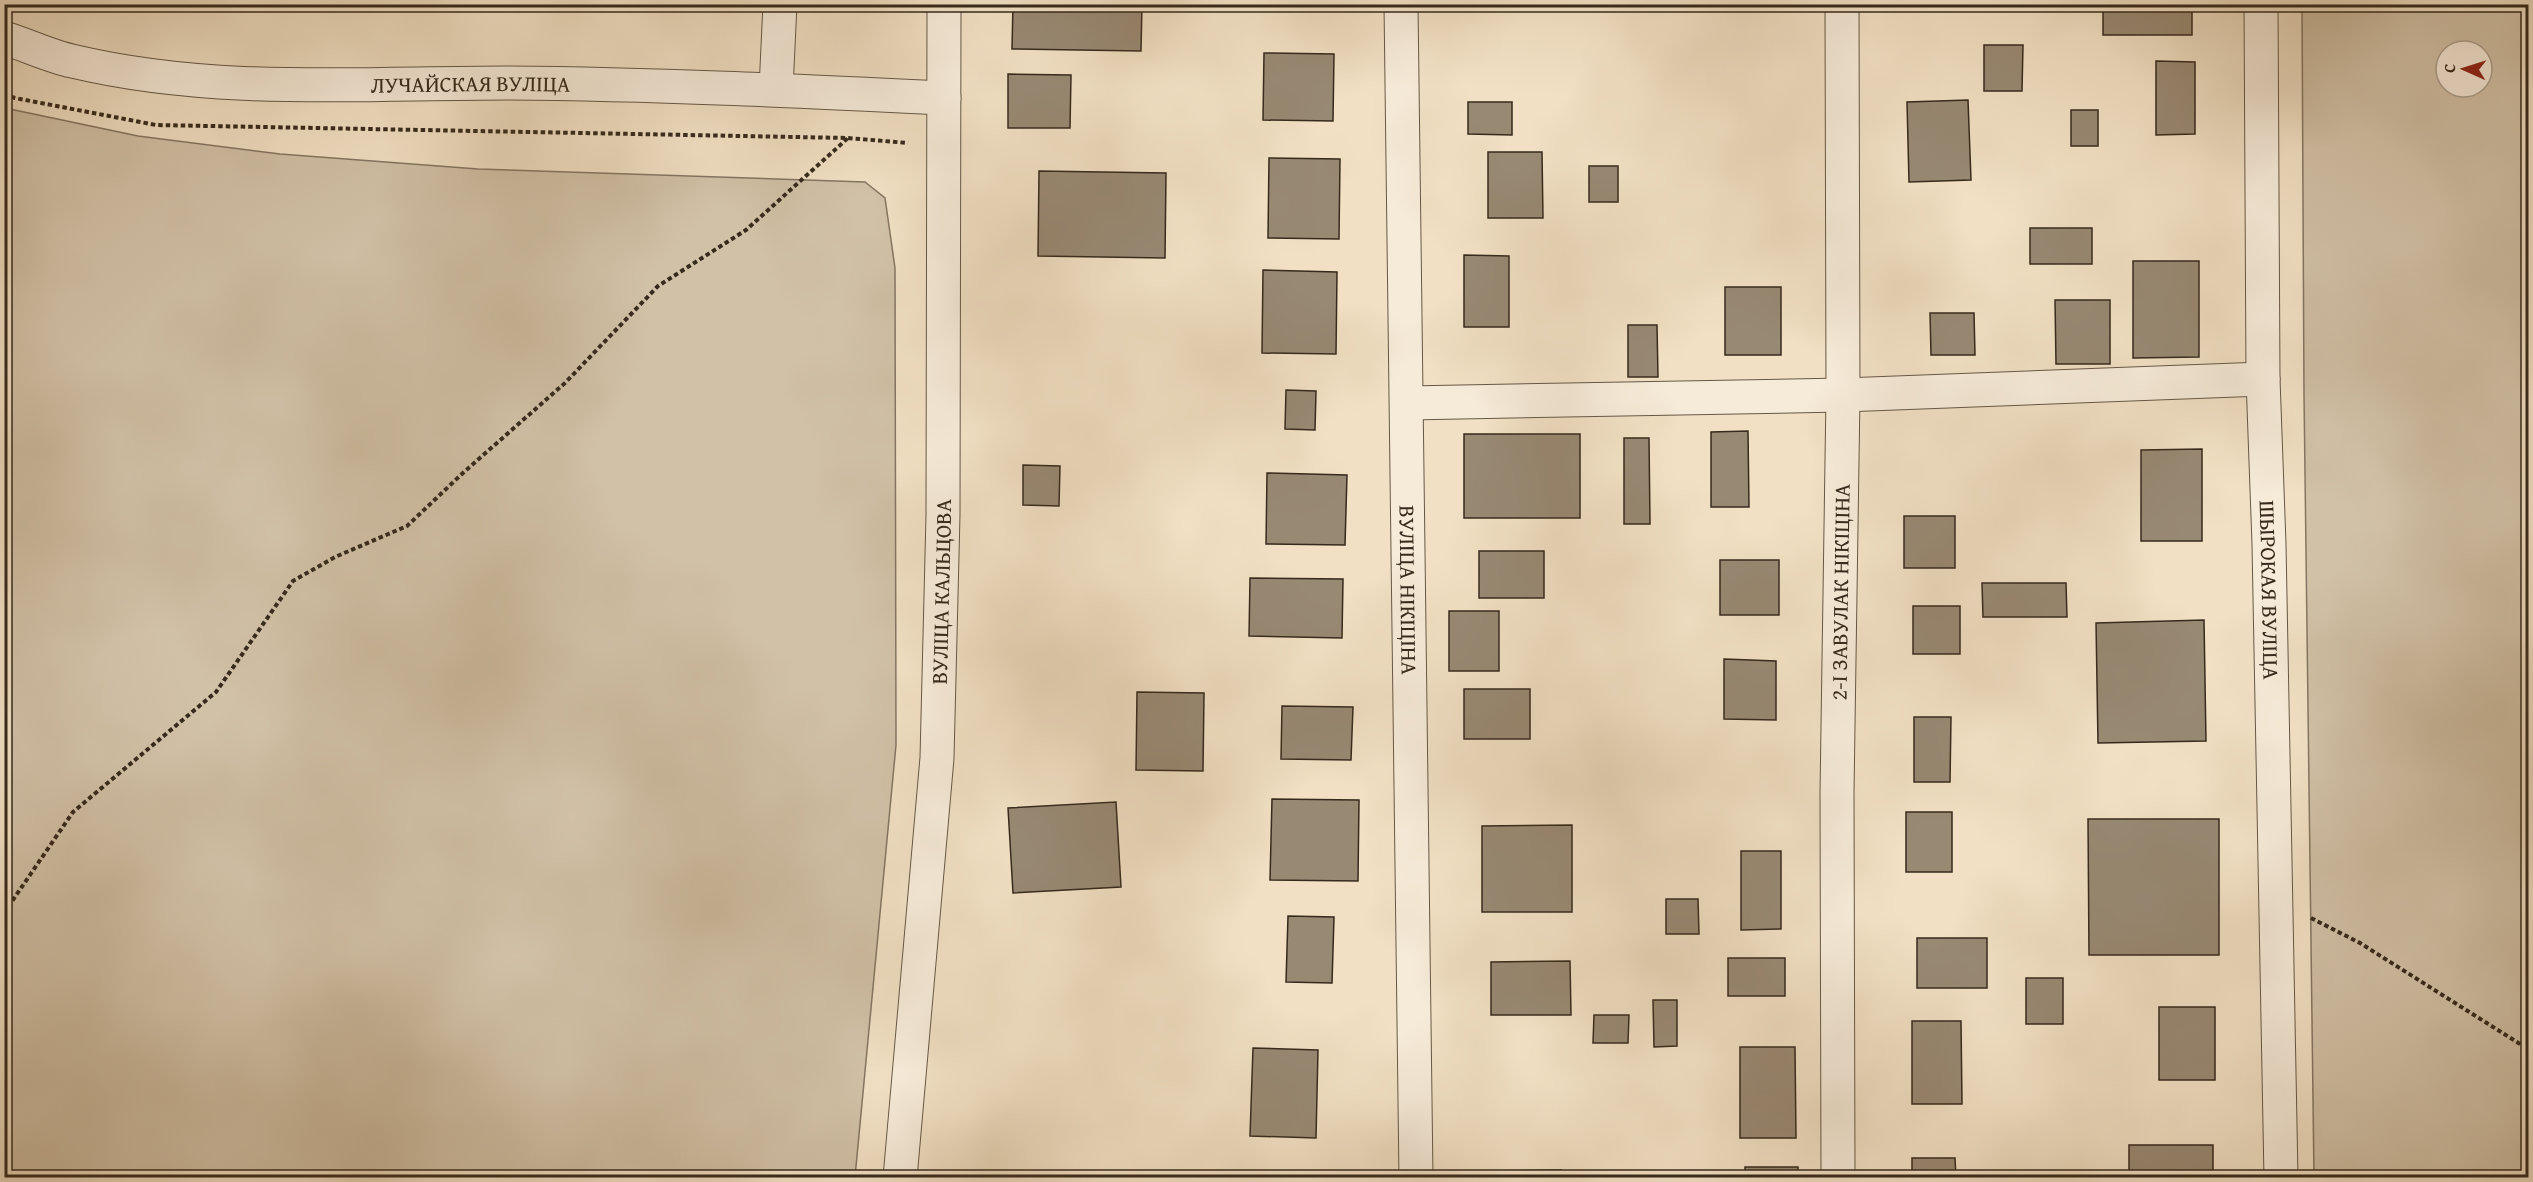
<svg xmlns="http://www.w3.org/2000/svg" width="2533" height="1182" font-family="'Gentium Book Plus',serif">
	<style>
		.green { fill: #d1c1a7; stroke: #847662; stroke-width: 1.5; fill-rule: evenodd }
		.building { fill: #988973; stroke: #372a1c; stroke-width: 1.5 }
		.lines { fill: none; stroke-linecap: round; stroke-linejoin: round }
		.minor-casing { stroke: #665846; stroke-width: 35 }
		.path { stroke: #372a1c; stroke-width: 4; stroke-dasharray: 4.5 3; stroke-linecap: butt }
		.minor { stroke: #f6ebd9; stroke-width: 33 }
		.labels { text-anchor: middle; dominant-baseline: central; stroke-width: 6; stroke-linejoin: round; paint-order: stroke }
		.street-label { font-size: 22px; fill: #372a1c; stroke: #f6ebd9 }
	</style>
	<rect width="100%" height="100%" fill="#f1e0c4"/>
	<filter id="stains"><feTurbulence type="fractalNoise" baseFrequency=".00333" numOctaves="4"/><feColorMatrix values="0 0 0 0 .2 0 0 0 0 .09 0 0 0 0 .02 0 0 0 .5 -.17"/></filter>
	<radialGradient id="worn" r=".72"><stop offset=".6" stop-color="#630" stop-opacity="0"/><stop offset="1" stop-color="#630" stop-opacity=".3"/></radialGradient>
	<g class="green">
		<path d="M2302 5H2528V1177H2314L2304 395ZM2446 51H2482V87H2446Z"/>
		<polygon points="5,108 138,136 280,154 478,169 865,182 885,198 895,268 896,745 855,1177 5,1177"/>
	</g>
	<g class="building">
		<polygon points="1013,4 1142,4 1141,51 1012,49"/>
		<rect x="1693" y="4" width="87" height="4"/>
		<rect x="2103" y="4" width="89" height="31"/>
		<polygon points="1984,45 2023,45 2022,91 1984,91"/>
		<polygon points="1264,53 1334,54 1333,121 1263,120"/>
		<polygon points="2156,61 2195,62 2195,134 2156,135"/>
		<polygon points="1008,74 1071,75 1070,128 1008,128"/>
		<polygon points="1968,100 1971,180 1909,182 1907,102"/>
		<polygon points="1468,102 1512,102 1512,135 1468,134"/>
		<rect x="2071" y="110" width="27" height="36"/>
		<polygon points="1488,152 1542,152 1543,218 1488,218"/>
		<polygon points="1269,158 1340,159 1339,239 1268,238"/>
		<rect x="1589" y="166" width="29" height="36"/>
		<polygon points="1039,171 1166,173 1165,258 1038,256"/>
		<rect x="2030" y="228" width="62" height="36"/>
		<polygon points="1464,255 1509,256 1509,327 1464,327"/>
		<polygon points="2133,261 2199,261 2199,357 2133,358"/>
		<polygon points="1263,270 1337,272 1336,354 1262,353"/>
		<rect x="1725" y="287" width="56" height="68"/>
		<polygon points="2055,300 2110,300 2110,364 2056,364"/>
		<polygon points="1930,313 1974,313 1975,355 1931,355"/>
		<polygon points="1628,325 1657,325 1658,377 1628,377"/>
		<polygon points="1286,390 1316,391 1315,430 1285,429"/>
		<polygon points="1748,431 1749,507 1711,507 1711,432"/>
		<rect x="1464" y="434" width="116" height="84"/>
		<polygon points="1624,438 1649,438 1650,524 1624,524"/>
		<polygon points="2202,449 2202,541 2141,541 2141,450"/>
		<polygon points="1023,465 1060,466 1059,506 1023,505"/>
		<polygon points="1267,473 1347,475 1345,545 1266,544"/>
		<rect x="1904" y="516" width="51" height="52"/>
		<rect x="1479" y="551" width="65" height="47"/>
		<rect x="1720" y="560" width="59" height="55"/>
		<polygon points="1250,578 1343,579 1342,638 1249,636"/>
		<polygon points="1982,583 2066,583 2067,617 1983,617"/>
		<rect x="1913" y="606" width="47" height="48"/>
		<rect x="1449" y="611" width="50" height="60"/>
		<polygon points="2204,620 2206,741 2098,743 2096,623"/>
		<polygon points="1724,659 1776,661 1776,720 1724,719"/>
		<rect x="1464" y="689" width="66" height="50"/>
		<polygon points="1137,692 1204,693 1203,771 1136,770"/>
		<polygon points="1282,706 1353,707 1351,760 1281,759"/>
		<polygon points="1914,717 1951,717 1950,782 1914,782"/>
		<polygon points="1272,799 1359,800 1358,881 1270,880"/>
		<polygon points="1116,802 1121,887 1013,893 1008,808"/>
		<rect x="1906" y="812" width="46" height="60"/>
		<polygon points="2088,819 2219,819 2219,955 2089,955"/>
		<polygon points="1572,825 1572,912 1482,912 1482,826"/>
		<polygon points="1741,851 1781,851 1781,929 1741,930"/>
		<polygon points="1666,899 1698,899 1699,934 1666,934"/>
		<polygon points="1288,916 1334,917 1332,983 1286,982"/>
		<rect x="1917" y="938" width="70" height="50"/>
		<rect x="1728" y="958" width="57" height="38"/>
		<polygon points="1570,961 1571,1015 1491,1015 1491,962"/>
		<rect x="2026" y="978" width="37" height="46"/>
		<polygon points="1653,1000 1677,1000 1677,1046 1654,1047"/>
		<rect x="2159" y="1007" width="56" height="73"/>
		<polygon points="1594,1015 1629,1015 1628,1043 1593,1043"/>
		<polygon points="1912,1021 1961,1021 1962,1104 1912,1104"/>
		<polygon points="1740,1047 1795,1047 1796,1138 1740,1138"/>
		<polygon points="1253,1048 1318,1050 1316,1138 1250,1136"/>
		<rect x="2129" y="1145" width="84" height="33"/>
		<polygon points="1912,1158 1955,1158 1956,1178 1912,1178"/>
		<rect x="1745" y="1167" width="53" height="11"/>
		<polygon points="1561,1170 1561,1178 1482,1178 1482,1171"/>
	</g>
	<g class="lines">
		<defs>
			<g id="minor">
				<path id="s1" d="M1401 4 1416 1178"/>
				<path id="s2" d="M2261 4 2263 379 2269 544 2281 1178"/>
				<path id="s3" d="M4 38C27 45 49 56 72 61 214 95 362 83 507 83 653 84 799 91 944 98"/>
				<polyline points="776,89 780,4"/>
				<polyline points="1408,403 1843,395 2263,379"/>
				<path id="s4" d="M900 1178 937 758 943 515 944 4"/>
				<path id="s5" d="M1838 1178 1837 793 1843 395 1842 4"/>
			</g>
		</defs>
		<use href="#minor" class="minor-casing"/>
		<g class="path">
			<polyline points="4,94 15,98 156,125 848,138 908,143"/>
			<polyline points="4,913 73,812 216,692 293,581 335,557 407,526 464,472 565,383 658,286 746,230 848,138"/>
			<polyline points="2311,918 2360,943 2528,1049"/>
		</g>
		<use href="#minor" class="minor"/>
	</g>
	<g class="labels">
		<g class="street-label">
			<text stroke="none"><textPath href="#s3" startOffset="472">ЛУЧАЙСКАЯ ВУЛІЦА</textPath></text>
			<text stroke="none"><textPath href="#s1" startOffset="586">ВУЛІЦА НІКІЦІНА</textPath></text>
			<text stroke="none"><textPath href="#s5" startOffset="586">2-І ЗАВУЛАК НІКІЦІНА</textPath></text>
			<text stroke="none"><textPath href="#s2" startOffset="586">ШЫРОКАЯ ВУЛІЦА</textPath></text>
			<text stroke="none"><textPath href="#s4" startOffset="588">ВУЛІЦА КАЛЬЦОВА</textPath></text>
		</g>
	</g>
	<rect width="2533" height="1182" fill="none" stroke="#f1e0c4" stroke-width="24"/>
	<rect x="6" y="6" width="2521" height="1170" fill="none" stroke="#372a1c" stroke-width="3"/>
	<rect x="12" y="12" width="2509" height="1158" fill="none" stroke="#372a1c" stroke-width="1.5"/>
	<g transform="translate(2464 69) rotate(273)"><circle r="28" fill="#f6ebd9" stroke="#aa9e8d" stroke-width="1.5"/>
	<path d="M0-4.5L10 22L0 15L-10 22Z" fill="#8f2418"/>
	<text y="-9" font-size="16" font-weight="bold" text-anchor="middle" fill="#372a1c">С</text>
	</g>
	<rect width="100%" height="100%" filter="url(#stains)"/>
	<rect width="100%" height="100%" fill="url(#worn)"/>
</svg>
